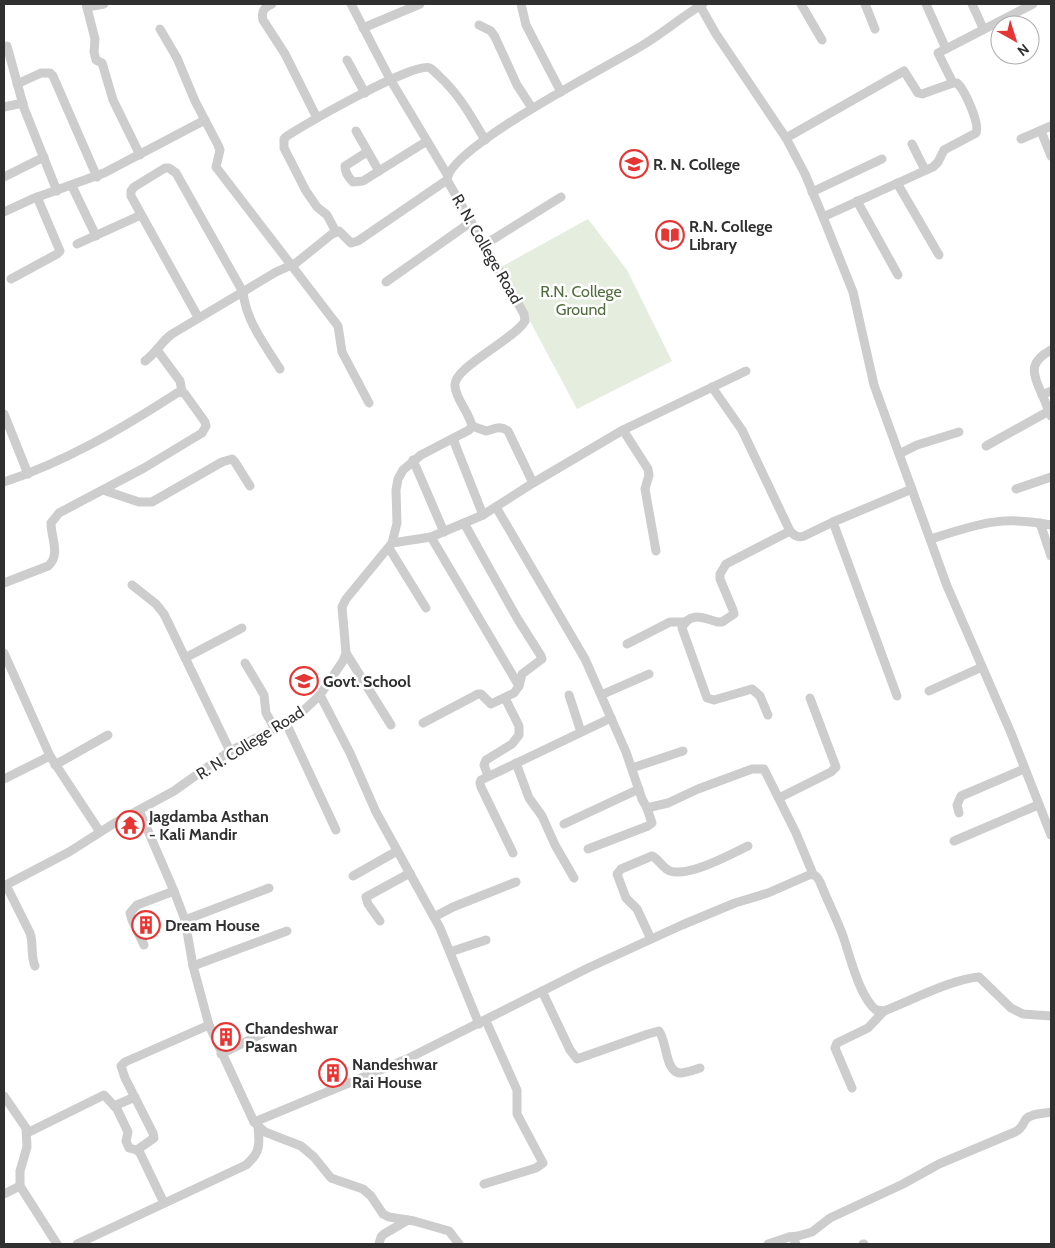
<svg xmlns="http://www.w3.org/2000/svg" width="1055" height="1248" font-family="Cabin,sans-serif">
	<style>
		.green { fill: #e5eddf }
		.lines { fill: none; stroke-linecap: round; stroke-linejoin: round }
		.minor { stroke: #cdcdcd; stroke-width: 9 }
		.labels { text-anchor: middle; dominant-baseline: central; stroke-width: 5; stroke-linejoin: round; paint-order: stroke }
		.poi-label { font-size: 16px; font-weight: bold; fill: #303030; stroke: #fff; text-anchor: start }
		.street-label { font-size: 16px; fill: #303030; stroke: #fff }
		.park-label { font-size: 16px; fill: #506d3d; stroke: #fff }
	</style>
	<rect width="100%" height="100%" fill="#fff"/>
	<polygon class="green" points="588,219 627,270 672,361 577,409 501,267"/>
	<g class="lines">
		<g class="minor">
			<polyline points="86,4 95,39 94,52 96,60 102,63 103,66 113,100 140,155"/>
			<path d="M272 4C264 7 261 12 263 20L285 54 317 118"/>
			<polyline points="351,4 390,79 448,176"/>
			<polyline points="521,4 526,25 561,92"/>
			<polyline points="699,4 716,34 786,138 805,174 823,217 853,292 874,385 947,586 1011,733 1051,835"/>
			<polyline points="801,4 822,40"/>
			<polyline points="865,4 875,29"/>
			<polyline points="926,4 946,49"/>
			<polyline points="972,4 983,28"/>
			<polyline points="87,7 104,4"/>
			<polyline points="479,25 491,31 495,37 517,85 532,108"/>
			<polyline points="363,28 420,4"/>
			<polyline points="160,29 177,58 195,101 218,145 220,150 216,167 338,326 342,352 369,403"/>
			<polyline points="7,46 24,108 57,191"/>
			<polyline points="347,60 365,93"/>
			<polyline points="953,83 938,53 1033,4"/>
			<polyline points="17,84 41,73 50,73 53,76 97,177"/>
			<polyline points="4,107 23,103"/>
			<polyline points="356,131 379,171"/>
			<polyline points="1041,131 1051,156"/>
			<path d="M786 138 904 71 918 93 922 94 953 83H957C965 90 980 124 976 133L944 150 938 162 933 167 823 217"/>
			<polyline points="1021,139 1051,126"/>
			<polyline points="912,144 925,170"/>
			<path d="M367 152 345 166C345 173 349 178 353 182L363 181 427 141"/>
			<polyline points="4,177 44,157"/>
			<polyline points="897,183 939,255"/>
			<polyline points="72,186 96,236"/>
			<polyline points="812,192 882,159"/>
			<polyline points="857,201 898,275"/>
			<polyline points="4,212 32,199 104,173 205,120"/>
			<path d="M336 232 327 215 317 207 306 191 284 148V139L287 136C306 124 414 61 430 68 433 70 436 73 438 75 459 94 471 116 485 140"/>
			<polyline points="77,244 141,215"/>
			<polyline points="484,245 561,197"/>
			<polyline points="11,279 57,254 60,251 37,197"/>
			<polyline points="386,282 471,222"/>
			<path d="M198 317 131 196V191L134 187 165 168H169L176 173 243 292C246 321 265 345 280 369"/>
			<polyline points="157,350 180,381 182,392"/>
			<path d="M1051 350C1031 361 1031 370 1040 390 1044 398 1047 407 1051 416"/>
			<path d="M145 361C156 353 161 342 172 334L276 272 296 263 332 234 339 231 351 243 358 241 447 180"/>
			<path d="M712 387 742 430 790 531C795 536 798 538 804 536L833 522 912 489"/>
			<polyline points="1042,395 1051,391"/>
			<polyline points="4,414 28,474"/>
			<path d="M472 426 486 431C495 429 500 425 508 431L533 483"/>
			<polyline points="623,430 648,469 649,475 645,489 656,551"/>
			<polyline points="453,439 483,515"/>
			<polyline points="986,446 1049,411"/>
			<polyline points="899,454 917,445 959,432"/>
			<polyline points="413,460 444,532"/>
			<path d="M4 482C65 462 123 428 177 393L182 392 185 394 205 422 206 426 202 433 144 468 59 513 51 523C51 538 61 555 48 566L4 583"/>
			<polyline points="1016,489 1051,477"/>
			<polyline points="103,490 139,502 152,502 222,462 232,459 235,462 250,486"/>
			<polyline points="496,507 585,659 626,752 642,799 647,808 668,803 698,789 752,769 764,769 796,833 813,874"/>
			<polyline points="833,522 897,696"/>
			<polyline points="1040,523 1051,556"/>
			<polyline points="431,537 519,686"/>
			<path d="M931 539C977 524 1002 515 1051 525"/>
			<polyline points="392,543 431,537 483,515 533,483 623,430 746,371"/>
			<polyline points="389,548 426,608"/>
			<polyline points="132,585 156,604 164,614 230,751"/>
			<polyline points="627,644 670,622 686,622"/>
			<polyline points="4,653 50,756 100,832"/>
			<polyline points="346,653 391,725"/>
			<polyline points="185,658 242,628"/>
			<polyline points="245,663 260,688 264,695 266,713 275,729"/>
			<polyline points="929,691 982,667"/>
			<polyline points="320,695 350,753 376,812 440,928 479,1024"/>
			<polyline points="569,695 581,732"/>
			<polyline points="601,695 649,674"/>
			<path d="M768 715 760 696 752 689 714 700 707 698 682 628C690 610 705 619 718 622H722L734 614 733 610 720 579V574L726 564 790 531"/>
			<polyline points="286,723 336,830"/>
			<polyline points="423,723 478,694 481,694 491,704 514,693 519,686 522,674 542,659 541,656 517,618 464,523"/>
			<polyline points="516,763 529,798 542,816 555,845 574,878"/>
			<polyline points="55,765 108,735"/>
			<polyline points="632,768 683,751"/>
			<polyline points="488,776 484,765 486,760 512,744 519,735 519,726 505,698"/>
			<polyline points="4,779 50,756"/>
			<polyline points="779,798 831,772 836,767 810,698"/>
			<polyline points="139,810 174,891 185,920 193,966 209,1025 254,1122 265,1132 301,1146 314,1157 331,1178 363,1189 371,1196 383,1214 389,1217 414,1221 449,1231 459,1244"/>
			<polyline points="959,813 957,805 961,796 1024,769"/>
			<polyline points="564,824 639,789"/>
			<polyline points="954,841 1038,805"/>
			<polyline points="588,849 648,826 652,823 647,808"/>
			<polyline points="513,853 481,787 480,783 481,780 611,718"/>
			<polyline points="353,876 397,851"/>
			<path d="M6 885 30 933C34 945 30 954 35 966"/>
			<path d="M4 886 69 852 113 824 174 791 230 751 286 723 302 712 320 695 343 661 346 653 342 607 346 599 392 543 397 523 396 490 398 479 403 470 421 455 469 430 472 426C469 412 456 400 455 386 452 368 514 340 525 321L524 314 520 307 447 180C449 147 611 65 643 45 664 32 683 16 703 4"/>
			<polyline points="434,917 453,907 516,882"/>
			<polyline points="185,920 269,888"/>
			<polyline points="380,921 368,904 366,897 410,873"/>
			<path d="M651 939 637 909 626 898 617 874 621 869 652 856C659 859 662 868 670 871 690 877 729 855 748 846"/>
			<polyline points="144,945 132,920 130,913 137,905 174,891"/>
			<polyline points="450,952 486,940"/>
			<polyline points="193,966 287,931"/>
			<path d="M542 991 570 1050 577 1059 648 1034 659 1031C667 1041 665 1072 680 1073 686 1073 694 1070 700 1068"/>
			<polyline points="221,1054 272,1029"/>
			<polyline points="852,1088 835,1048 837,1043 868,1028 884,1011"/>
			<polyline points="4,1096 26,1128 27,1147 20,1171 20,1186 57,1244"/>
			<polyline points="114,1106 135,1097"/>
			<path d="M254 1122 407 1059 588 968 682 925 735 903 768 893 809 875C815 874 817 876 820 882 827 900 836 917 843 936 850 956 859 996 876 1010L884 1011C910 1001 952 979 979 977L1011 1008 1023 1014 1051 1016"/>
			<polyline points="27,1133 104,1095 117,1109 128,1132 126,1141 129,1148 137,1150 140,1153 164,1203"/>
			<polyline points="137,1150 154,1138 153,1133 125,1078 121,1066 125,1062 209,1025"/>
			<polyline points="484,1184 536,1168 543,1163 517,1114 517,1090 486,1021"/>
			<polyline points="4,1194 20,1186"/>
			<path d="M789 1237 798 1236 812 1232 830 1218 903 1184 939 1164 1015 1132C1022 1129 1022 1125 1026 1119 1032 1113 1044 1114 1051 1112"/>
			<path d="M77 1244 246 1165C260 1153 260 1145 258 1127"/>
			<polyline points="379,1244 381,1237 384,1234 408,1220"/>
			<polyline points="768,1244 789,1237 793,1238 796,1244"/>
			<polyline points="863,1244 864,1244"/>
		</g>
	</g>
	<defs>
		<symbol id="university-ring" viewBox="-11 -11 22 22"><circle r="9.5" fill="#fff" stroke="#e63634" stroke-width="1.5"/><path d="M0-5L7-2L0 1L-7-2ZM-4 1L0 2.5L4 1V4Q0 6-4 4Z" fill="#e63634"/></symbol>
		<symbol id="library-ring" viewBox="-11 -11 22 22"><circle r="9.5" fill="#fff" stroke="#e63634" stroke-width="1.5"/><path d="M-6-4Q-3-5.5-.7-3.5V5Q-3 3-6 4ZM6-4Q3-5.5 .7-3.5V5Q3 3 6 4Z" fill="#e63634"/></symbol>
		<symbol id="school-ring" viewBox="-11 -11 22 22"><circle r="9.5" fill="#fff" stroke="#e63634" stroke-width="1.5"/><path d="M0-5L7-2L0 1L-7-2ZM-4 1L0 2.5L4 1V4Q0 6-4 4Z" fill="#e63634"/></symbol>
		<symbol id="temple-ring" viewBox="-11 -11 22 22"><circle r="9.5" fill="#fff" stroke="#e63634" stroke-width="1.5"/><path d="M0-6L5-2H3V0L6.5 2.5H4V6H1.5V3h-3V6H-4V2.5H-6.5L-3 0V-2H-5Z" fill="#e63634"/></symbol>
		<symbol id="building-ring" viewBox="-11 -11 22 22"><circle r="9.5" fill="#fff" stroke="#e63634" stroke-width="1.5"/><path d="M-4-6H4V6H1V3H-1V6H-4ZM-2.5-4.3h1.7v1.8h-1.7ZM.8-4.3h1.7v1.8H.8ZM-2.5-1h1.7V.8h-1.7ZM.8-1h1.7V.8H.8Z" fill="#e63634"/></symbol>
	</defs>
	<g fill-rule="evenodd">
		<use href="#university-ring" x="618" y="148" width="32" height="32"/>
		<use href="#library-ring" x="654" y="219" width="32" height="32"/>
		<use href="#school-ring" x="288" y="665" width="32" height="32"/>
		<use href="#temple-ring" x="114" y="809" width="32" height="32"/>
		<use href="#building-ring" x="130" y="909" width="32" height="32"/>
		<use href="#building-ring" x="210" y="1021" width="32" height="32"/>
		<use href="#building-ring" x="317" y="1057" width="32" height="32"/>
	</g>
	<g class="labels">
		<g class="poi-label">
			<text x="653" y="164">R. N. College</text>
			<text x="689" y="226">R.N. College<tspan x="689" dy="18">Library</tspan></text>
			<text x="323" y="681">Govt. School</text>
			<text x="149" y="816">Jagdamba Asthan<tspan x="149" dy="18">- Kali Mandir</tspan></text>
			<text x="165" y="925">Dream House</text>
			<text x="245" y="1028">Chandeshwar<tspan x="245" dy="18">Paswan</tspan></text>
			<text x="352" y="1064">Nandeshwar<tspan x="352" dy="18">Rai House</tspan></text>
		</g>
		<g class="street-label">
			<text transform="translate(487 249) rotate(60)">R. N. College Road</text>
			<text transform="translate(250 743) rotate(-32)">R. N. College Road</text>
		</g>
		<g class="park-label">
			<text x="581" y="291">R.N. College<tspan x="581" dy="18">Ground</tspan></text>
		</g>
	</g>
	<rect width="1055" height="1248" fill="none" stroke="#303030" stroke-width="10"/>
	<g transform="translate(1015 40) rotate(141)"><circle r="24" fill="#ffffff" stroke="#acacac"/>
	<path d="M0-4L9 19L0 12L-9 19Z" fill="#e63634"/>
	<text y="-8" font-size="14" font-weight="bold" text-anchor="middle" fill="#303030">N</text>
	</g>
</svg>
